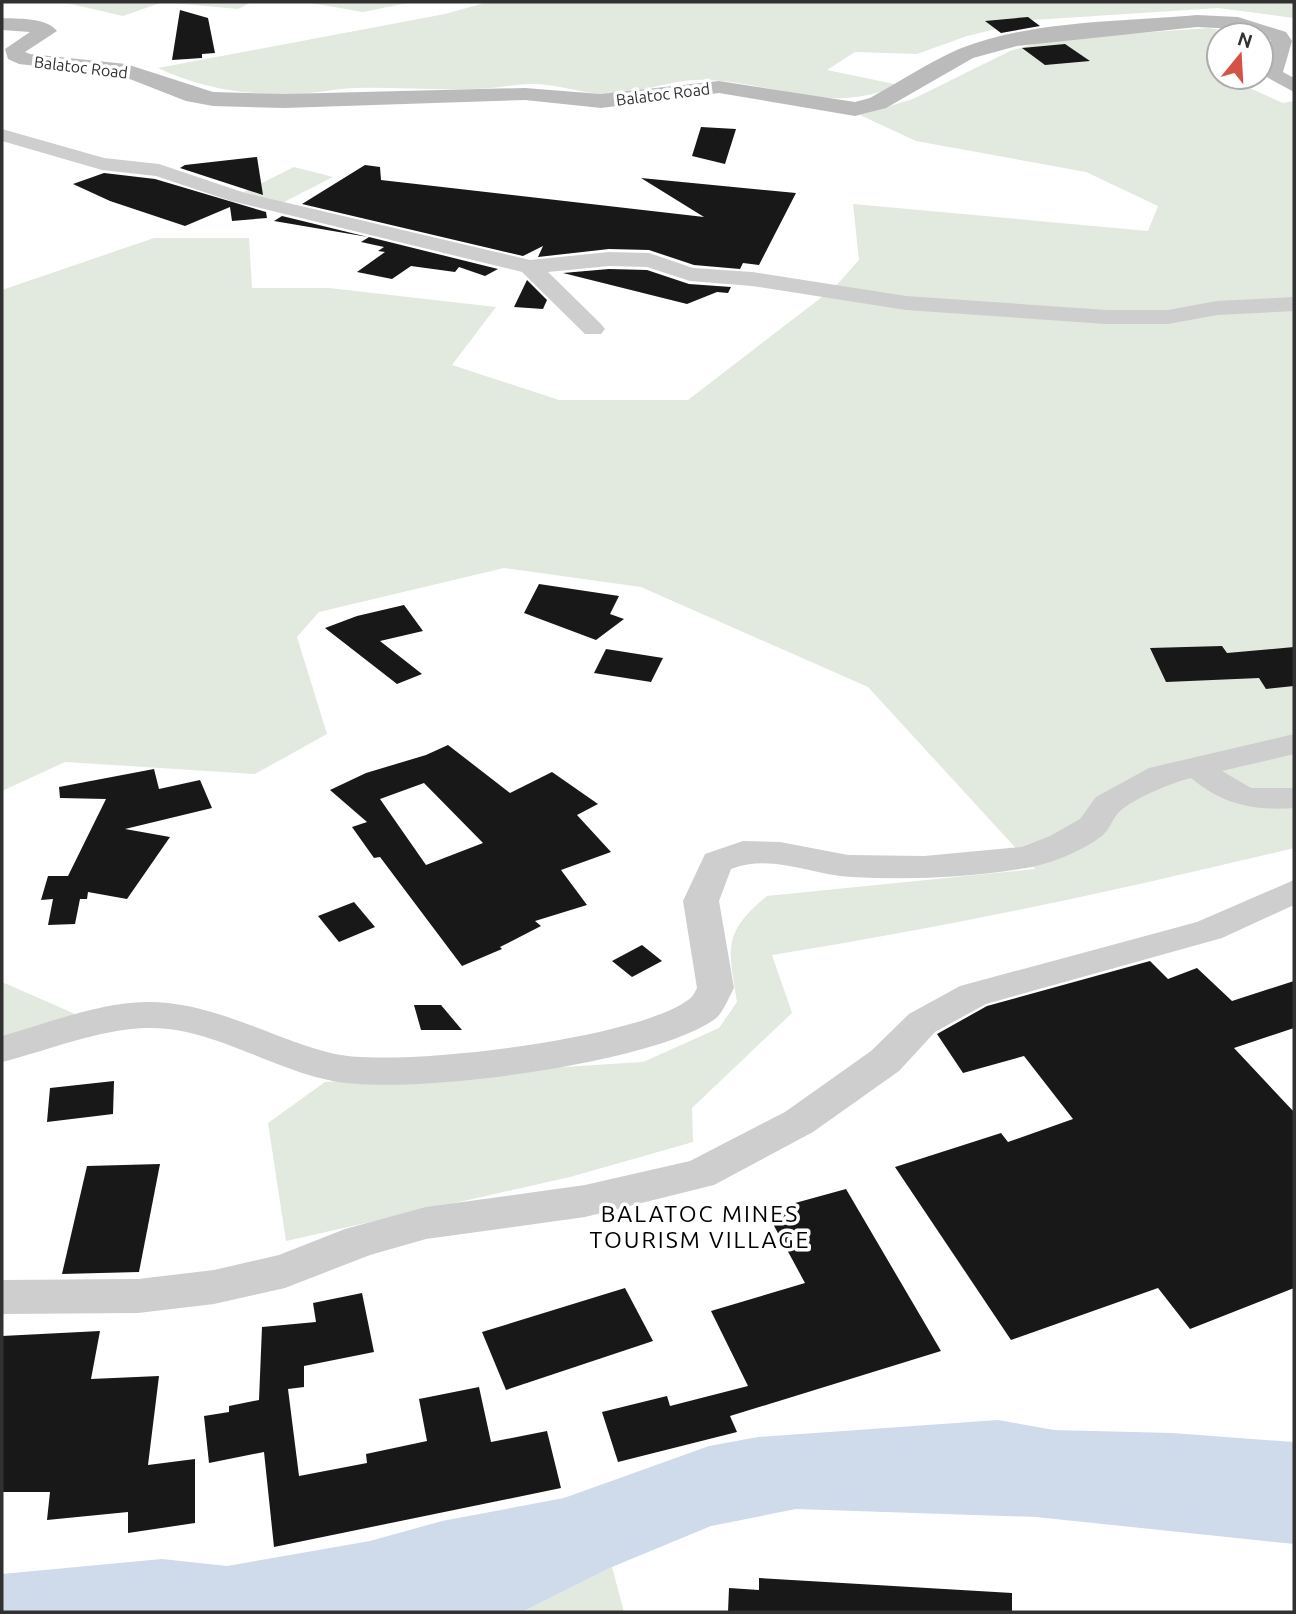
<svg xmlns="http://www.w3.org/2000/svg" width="1296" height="1614" font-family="Ubuntu,sans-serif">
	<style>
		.green { fill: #e2e9de }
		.water { fill: #cfdbea }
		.building { fill: #181818; fill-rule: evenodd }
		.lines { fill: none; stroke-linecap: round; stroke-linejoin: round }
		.street { fill: #cecece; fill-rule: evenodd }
		.secondary { fill: #bbb; fill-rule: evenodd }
		.labels { text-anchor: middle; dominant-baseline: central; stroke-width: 7; stroke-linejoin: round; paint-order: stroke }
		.far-street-label { font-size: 16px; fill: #313131; stroke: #fff }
		.near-neighbourhood-label { font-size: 23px; letter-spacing: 2px; fill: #000; stroke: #fff }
	</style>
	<rect width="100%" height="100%" fill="#fff"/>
	<g class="green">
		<polygon points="62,2 252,2 238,9 163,2 123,16"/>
		<polygon points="305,2 412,2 363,12"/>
		<path d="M488 2H1294V18L1218 8 1033 20 967 36 917 54 855 52 827 70 899 85C828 116 779 83 707 80 673 78 642 94 608 94 582 94 556 83 530 84 510 85 491 89 471 89 433 90 394 87 355 88 334 89 313 94 292 94 245 95 200 88 158 68L445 14Z"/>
		<path d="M1209 28 1245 35H1219V77H1258L1238 83 1283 103 1294 101V848C1121 890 948 927 772 955L792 1013 692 1108 693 1142 570 1177 286 1241 268 1123 325 1082 643 1062 719 1028 737 1002C729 949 721 934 767 896L1035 869 868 687 641 587 504 568 319 612 297 637 327 734 255 774 65 762 2 791V290L154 238H249L252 288H329L496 307 452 365 559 400H688L835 287 859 260 853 204 1148 231 1158 206 1086 172 916 141 860 115 913 99 1010 51 1034 44 1067 38Z"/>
		<polygon points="294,167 333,177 280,204 240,194"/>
		<polygon points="2,982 82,1017 2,1038"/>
		<polygon points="612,1567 624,1612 522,1612"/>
	</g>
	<polygon class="water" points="998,1420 1054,1430 1172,1433 1294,1442 1294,1544 1036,1517 796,1509 711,1526 612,1567 522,1612 2,1612 2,1574 162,1559 227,1566 370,1541 442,1521 564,1498 709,1446 758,1437"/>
	<g class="building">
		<polygon points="180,10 208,18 215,53 202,54 202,58 172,60"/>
		<polygon points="1028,17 1040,26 1001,33 985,21"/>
		<polygon points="1065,44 1090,61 1045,65 1022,48"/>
		<polygon points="701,127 736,129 725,164 692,156"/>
		<polygon points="257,157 263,195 180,168 185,165"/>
		<polygon points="365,165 380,167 381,180 704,217 641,178 796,193 759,265 743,263 740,269 694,265 649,250 609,249 538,257 543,246 523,256 302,204"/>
		<polygon points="104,173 155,179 266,212 267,218 232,221 230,207 185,226 110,201 73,184"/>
		<polygon points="282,216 368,237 274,221"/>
		<polygon points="369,237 498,269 485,276 459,267 455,272 411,266 392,279 357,272 385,252 378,251 384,247 361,242"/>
		<polygon points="609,269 647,270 689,284 731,287 728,293 717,292 687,304 563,273"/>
		<polygon points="527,280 547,300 543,309 514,307"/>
		<polygon points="539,584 619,596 610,614 624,619 596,640 524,613"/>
		<polygon points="404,605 423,631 380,641 422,674 397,684 325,628 357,616"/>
		<polygon points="1222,646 1227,653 1294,647 1294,686 1266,689 1259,678 1166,682 1150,648"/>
		<polygon points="606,649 663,658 651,682 594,673"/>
		<path d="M448 745 510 793 552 772 598 804 577 815 611 852 561 870 587 905 535 921 541 926 500 947 502 949 462 966 380 857 374 858 352 827 367 822 330 790 366 773 426 755ZM424 783 483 843 426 865 380 799Z"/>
		<polygon points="154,769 159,789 200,780 212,808 125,829 170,837 127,899 88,892 87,899 80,899 75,924 48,925 53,899 41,900 48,876 68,876 106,799 60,798 59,787"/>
		<polygon points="354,902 375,927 339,942 318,916"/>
		<polygon points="642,945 662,961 632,977 612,961"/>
		<polygon points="1150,961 1168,979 1197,968 1232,1001 1294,981 1294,1028 1234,1048 1294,1112 1294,1288 1190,1329 1158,1288 1011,1340 895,1167 1001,1133 1008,1142 1073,1119 1024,1056 963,1073 937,1034 987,1006"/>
		<polygon points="414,1005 441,1005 462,1030 421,1030"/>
		<polygon points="114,1081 113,1114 47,1122 50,1088"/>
		<polygon points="160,1164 139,1272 62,1274 87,1166"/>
		<polygon points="846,1189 941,1351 730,1416 737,1432 618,1462 602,1412 667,1396 670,1406 748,1386 711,1311 805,1283 766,1211"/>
		<polygon points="625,1288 653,1341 506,1390 482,1332"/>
		<polygon points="362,1293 374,1352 304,1366 304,1387 288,1389 299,1476 367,1463 366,1454 427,1441 419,1399 479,1387 491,1442 547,1431 561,1488 274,1547 264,1452 209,1463 204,1416 229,1412 229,1406 259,1400 262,1327 316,1322 313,1303"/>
		<polygon points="100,1331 91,1379 159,1376 148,1465 195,1459 195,1523 128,1533 128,1512 47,1520 50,1492 2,1492 2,1336"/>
		<polygon points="759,1578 1012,1593 1012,1612 728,1612 729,1588 759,1590"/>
	</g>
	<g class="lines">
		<g class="street">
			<polygon points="2,129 104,158 159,164 245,193 530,260 609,252 649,253 693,268 752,272 906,296 1106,310 1168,310 1217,301 1294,297 1294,311 1217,315 1168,324 1106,324 906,310 752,286 690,281 647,267 609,266 548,272 601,324 605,329 601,334 585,334 522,272 231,201 156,176 102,170 2,141"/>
			<path d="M1294 734V754L1222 771 1251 788H1294V808C1253 811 1222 804 1191 778 1171 783 1134 798 1119 812 1113 818 1110 828 1104 834 1085 850 1051 864 1026 868 969 878 909 880 851 877 811 875 772 853 731 869L719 901 734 988C729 997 723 1013 715 1019 653 1064 408 1096 333 1081 269 1069 212 1026 145 1028 97 1030 49 1050 2 1062V1036C48 1023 98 1003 146 1002 213 1001 272 1039 335 1054 399 1068 636 1039 688 1000 692 998 695 992 697 988L683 901 705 854 743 841 780 842 848 855 924 856 1022 847 1050 836 1080 819 1096 797 1149 768Z"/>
			<polygon points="1294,880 1294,905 1222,938 986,1004 935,1032 899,1071 813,1132 714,1185 585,1217 426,1239 370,1255 285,1288 214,1304 138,1313 2,1314 2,1280 138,1279 214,1270 279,1255 345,1229 426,1207 585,1185 690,1161 785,1112 871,1051 909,1014 960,986 1197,922"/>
		</g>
		<path class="secondary" d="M1197 15 1238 17 1286 32 1292 41 1283 72 1294 78V92L1261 74 1271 40 1236 29 1197 27 1017 46 973 58 886 108 855 116 719 93 601 108 525 100 284 108 213 106 186 101 122 76 19 64 8 59 5 49 30 32 2 30V18C18 19 46 17 57 31L25 52 30 54 126 64 213 92 284 94 525 88 601 94 719 81 855 102 870 98C899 82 929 62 959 49 1033 20 1119 22 1197 15Z"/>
	</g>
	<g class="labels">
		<g class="far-street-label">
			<text transform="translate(81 67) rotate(7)">Balatoc Road</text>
			<text transform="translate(663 94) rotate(-7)">Balatoc Road</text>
		</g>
		<g class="near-neighbourhood-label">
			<text x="700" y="1213">BALATOC MINES<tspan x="700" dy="26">TOURISM VILLAGE</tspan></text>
		</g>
	</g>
	<rect width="1296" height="1614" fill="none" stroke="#313131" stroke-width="7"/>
	<g transform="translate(1240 56) rotate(18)"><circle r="33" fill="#ffffff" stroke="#adadad" stroke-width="2"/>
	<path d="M0-5L12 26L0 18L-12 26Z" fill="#d55346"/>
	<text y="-10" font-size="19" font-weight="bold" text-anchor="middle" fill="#313131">N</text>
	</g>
</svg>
